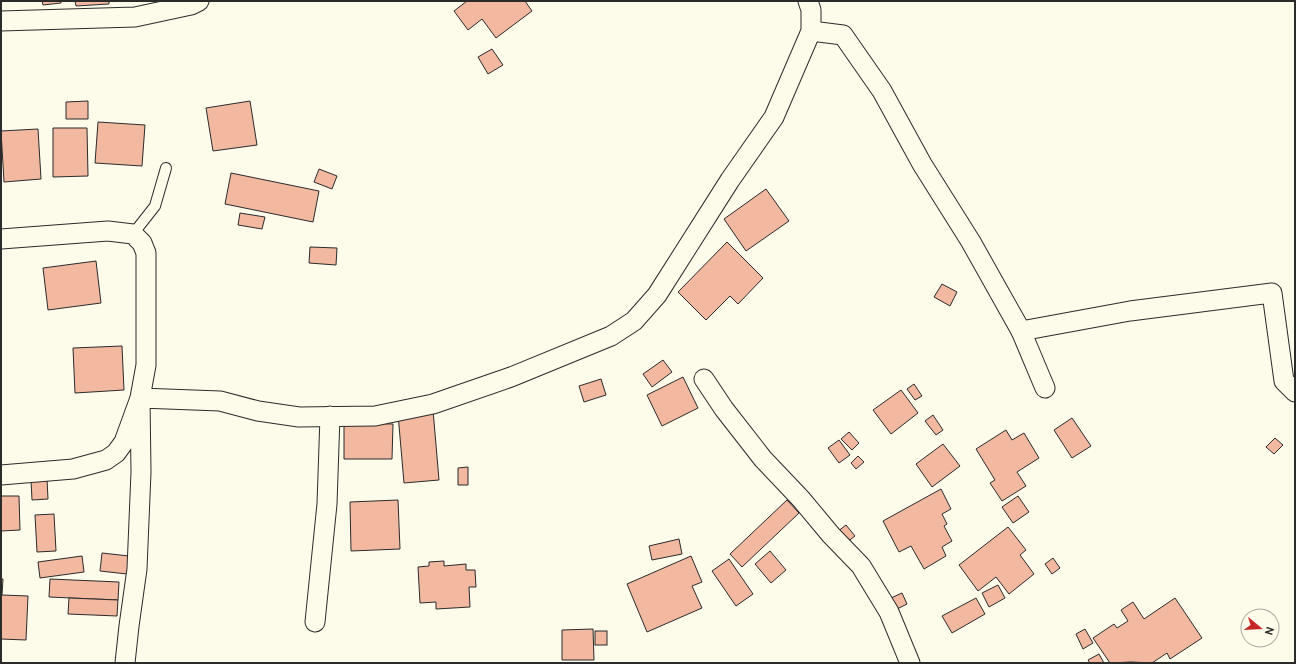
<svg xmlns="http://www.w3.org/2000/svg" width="1296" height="664" font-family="Overpass,sans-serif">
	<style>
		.building { fill: #f2b8a0; stroke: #2b2b2b }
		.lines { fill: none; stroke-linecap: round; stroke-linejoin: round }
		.lane-casing { stroke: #2b2b2b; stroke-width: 12 }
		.street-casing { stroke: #2b2b2b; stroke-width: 21 }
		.lane { stroke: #fdfbea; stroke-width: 10 }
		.street { stroke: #fdfbea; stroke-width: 19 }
	</style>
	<rect width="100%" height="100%" fill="#fdfbea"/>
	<g class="building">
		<polygon points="42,1 61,1 61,3 43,5"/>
		<polygon points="75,1 109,1 109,4 76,6"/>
		<polygon points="467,1 525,1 532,11 496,38 482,19 468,30 454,11"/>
		<polygon points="492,49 503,65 488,74 478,57"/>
		<polygon points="88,101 88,119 66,119 66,102"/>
		<polygon points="250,101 257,145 213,151 206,108"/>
		<polygon points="98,122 145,125 142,166 95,163"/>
		<polygon points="53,128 87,128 88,176 53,177"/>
		<polygon points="38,129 41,179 4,182 1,131"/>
		<polygon points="319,169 337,176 332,189 314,182"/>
		<polygon points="231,173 319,191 313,222 225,204"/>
		<polygon points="766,189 789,221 746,251 724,219"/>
		<polygon points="240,213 265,217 262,229 238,225"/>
		<polygon points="727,242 763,278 738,304 730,296 706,320 678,292"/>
		<polygon points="310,247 337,248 336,265 309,263"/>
		<polygon points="96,261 101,303 48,310 43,268"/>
		<polygon points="942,284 957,292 950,306 934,297"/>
		<polygon points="122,346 124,390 75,393 73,348"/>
		<polygon points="663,360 672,372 652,387 643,374"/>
		<polygon points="683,377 698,408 662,426 647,395"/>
		<polygon points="601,379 606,395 584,402 579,386"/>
		<polygon points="914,384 922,396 915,400 907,389"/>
		<polygon points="901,390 918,413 891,434 873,410"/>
		<polygon points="433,410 439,480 404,483 398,414"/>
		<polygon points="933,415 943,430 936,435 925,421"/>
		<polygon points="1072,418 1091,446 1072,458 1054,430"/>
		<polygon points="344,423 393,424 392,459 344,459"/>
		<polygon points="1006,430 1012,440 1024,433 1039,458 1017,472 1026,486 1002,501 990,483 995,480 976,449"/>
		<polygon points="849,432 859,443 852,450 841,439"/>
		<polygon points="1275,438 1283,445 1274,454 1266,447"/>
		<polygon points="839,440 850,455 839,463 828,448"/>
		<polygon points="943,444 960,466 932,487 916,464"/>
		<polygon points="858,456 864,462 856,469 851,463"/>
		<polygon points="468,467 468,485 458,485 458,468"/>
		<polygon points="47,479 48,499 32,500 31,480"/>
		<polygon points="941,489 951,509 942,514 947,524 944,526 952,541 942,547 946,556 924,569 911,546 899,552 883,521"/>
		<polygon points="1,496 19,496 20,530 1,531"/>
		<polygon points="1018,496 1029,512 1013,523 1002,507"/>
		<polygon points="398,500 400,549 351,551 350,502"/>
		<polygon points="787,500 799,513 742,567 730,554"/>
		<polygon points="54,514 56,551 37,552 35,515"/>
		<polygon points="846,525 855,536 846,543 837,532"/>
		<polygon points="1008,527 1026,550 1020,555 1034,574 1009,594 996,577 978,591 959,565"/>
		<polygon points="679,539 682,554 652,560 649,546"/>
		<polygon points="770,551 786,570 771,583 755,564"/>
		<polygon points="102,553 129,556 127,574 100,571"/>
		<polygon points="82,556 84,572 40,578 38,562"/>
		<polygon points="691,556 702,582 692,586 702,608 647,632 627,584"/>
		<polygon points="1053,558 1060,568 1052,574 1045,564"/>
		<polygon points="729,559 753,594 736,606 712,571"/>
		<polygon points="444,561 444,566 466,564 466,570 475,570 476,587 469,587 470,607 436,609 436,602 420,603 418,567 429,566 429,562"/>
		<polygon points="1,579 3,579 2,595 28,596 26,640 1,639"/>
		<polygon points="50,579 119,582 118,600 49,597"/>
		<polygon points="998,585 1005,598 989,607 982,593"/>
		<polygon points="902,593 907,604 897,609 891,598"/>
		<polygon points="69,598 118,600 117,616 68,614"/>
		<polygon points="976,598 985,614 952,633 942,616"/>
		<polygon points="1175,598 1202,638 1170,659 1167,653 1152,663 1131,662 1110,663 1093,638 1114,624 1117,628 1128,621 1121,610 1133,602 1144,619"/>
		<polygon points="593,629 594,660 562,660 562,630"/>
		<polygon points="1085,629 1093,643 1083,649 1076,634"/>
		<rect x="595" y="631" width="12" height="14"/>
		<polygon points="1099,654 1104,663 1090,663 1088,660"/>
	</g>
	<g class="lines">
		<defs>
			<polyline id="lane" points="133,234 155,206 166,168"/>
			<g id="street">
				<polyline points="1,21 135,17 191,5 199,1"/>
				<polyline points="811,31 843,35 882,91 922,164 971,242 1021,331"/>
				<polyline points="1,239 108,231 133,234 142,243 146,253 146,365 140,398 124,442 116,453 106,460 73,469 1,475"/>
				<polyline points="704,379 724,409 763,459 801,499 831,535 861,566 889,612 910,663"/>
				<polyline points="1045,388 1021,331 1130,311 1272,293 1284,381 1295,392"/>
				<polyline points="315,622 327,504 330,416"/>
				<polyline points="125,663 129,626 137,569 141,472 140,398 220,401 258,411 299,417 375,416 433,404 511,377 611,336 634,321 657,295 730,180 774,117 811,31 811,10 808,1"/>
			</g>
		</defs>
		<use href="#lane" class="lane-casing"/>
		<use href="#street" class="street-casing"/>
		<use href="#lane" class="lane"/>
		<use href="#street" class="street"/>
	</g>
	<rect width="1296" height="664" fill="none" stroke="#2b2b2b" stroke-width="4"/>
	<g transform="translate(1260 628) rotate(108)"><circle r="19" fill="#fdfbea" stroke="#a9a89e"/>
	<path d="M0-3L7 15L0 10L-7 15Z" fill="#c62828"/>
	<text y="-6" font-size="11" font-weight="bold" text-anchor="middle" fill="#2b2b2b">N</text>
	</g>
</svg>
